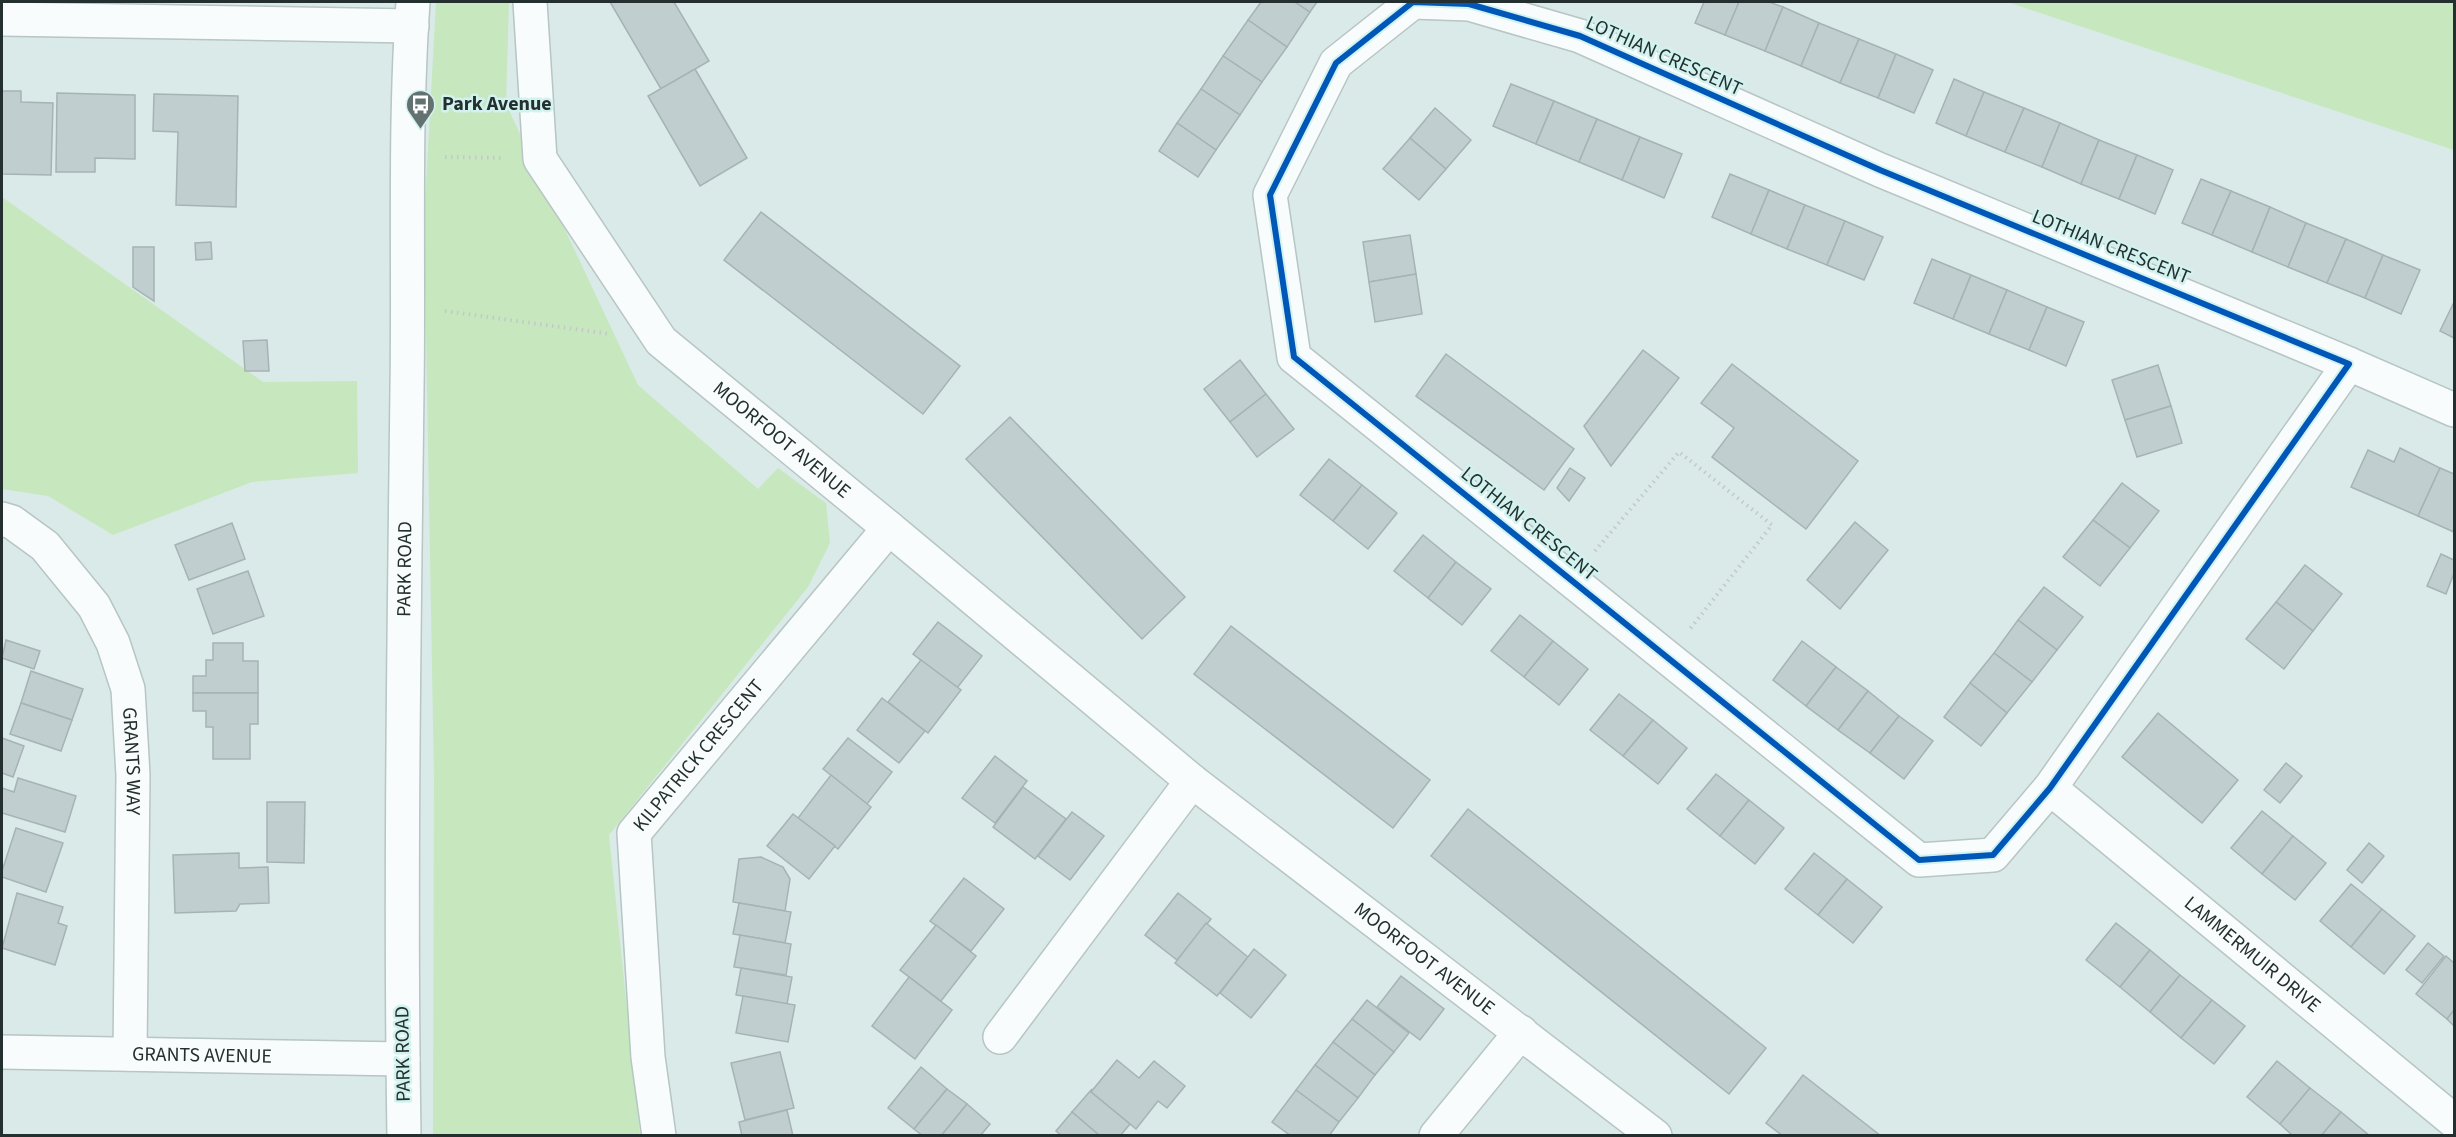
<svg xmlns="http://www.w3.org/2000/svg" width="2456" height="1137" font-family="'Source Sans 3',sans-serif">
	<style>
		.green { fill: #c7e7be }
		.building { fill: #c1cecf; stroke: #a6b3b4; stroke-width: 1.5 }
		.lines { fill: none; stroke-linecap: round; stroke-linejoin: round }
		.minor-casing { stroke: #b7c5c4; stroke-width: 36 }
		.path { stroke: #c3c9c8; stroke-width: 4; stroke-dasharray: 1.5 4.5; stroke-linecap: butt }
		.minor { stroke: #f9fcfc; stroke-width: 33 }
		.cycleway-casing { stroke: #d1f2ef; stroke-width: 10 }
		.cycleway { stroke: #0057b8; stroke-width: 6 }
		.labels { text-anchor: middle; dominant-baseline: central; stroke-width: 5; stroke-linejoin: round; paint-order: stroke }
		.street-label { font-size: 20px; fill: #24302f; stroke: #d1f2ef }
		.poi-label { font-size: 20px; font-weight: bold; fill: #24302f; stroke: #d1f2ef; text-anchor: start }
	</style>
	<rect width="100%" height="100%" fill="#d9eae9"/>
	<g class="green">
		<polygon points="436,2 509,2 506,104 638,385 758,489 778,468 826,503 830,543 808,587 609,835 640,1135 433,1136 434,777 424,223"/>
		<polygon points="2007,2 2454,2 2454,150"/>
		<polygon points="2,197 263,382 357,381 358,473 252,482 113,535 48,496 2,489"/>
	</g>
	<g class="building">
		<polygon points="610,2 674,2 709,61 661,89"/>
		<polygon points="1261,2 1295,2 1310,12 1287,47 1248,20"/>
		<polygon points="1295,2 1317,2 1310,12"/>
		<polygon points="1704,2 1739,2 1725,35 1695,23"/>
		<polygon points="1739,2 1769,2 1783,7 1765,51 1725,35"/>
		<polygon points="1783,7 1819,23 1801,66 1765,51"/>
		<polygon points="1248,20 1287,47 1262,82 1223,56"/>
		<polygon points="1819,23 1859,39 1840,83 1801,66"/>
		<polygon points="1859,39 1896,54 1878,98 1840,83"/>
		<polygon points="1896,54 1933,70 1914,113 1878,98"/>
		<polygon points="1223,56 1262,82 1240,115 1201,89"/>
		<polygon points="695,69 747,158 700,186 648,96"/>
		<polygon points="1954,79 1984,92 1966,136 1936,123"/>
		<polygon points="1511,84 1554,101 1536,144 1493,126"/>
		<polygon points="1201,89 1240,115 1216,150 1177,123"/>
		<polygon points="2,91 21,91 21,102 53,103 51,175 2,174"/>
		<polygon points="1984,92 2024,108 2005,152 1966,136"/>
		<polygon points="57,93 135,95 135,159 95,158 95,172 56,172"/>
		<polygon points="154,94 238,96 236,207 176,205 178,132 153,131"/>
		<polygon points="1554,101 1597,119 1579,162 1536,144"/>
		<polygon points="1435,108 1471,140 1446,169 1410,138"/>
		<polygon points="2024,108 2060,123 2042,167 2005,152"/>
		<polygon points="1597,119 1640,137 1622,180 1579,162"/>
		<polygon points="1177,123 1216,150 1198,177 1159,151"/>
		<polygon points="2060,123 2099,140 2081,184 2042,167"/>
		<polygon points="1640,137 1682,154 1664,198 1622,180"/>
		<polygon points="1410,138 1446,169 1419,200 1383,169"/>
		<polygon points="2099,140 2137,155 2119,199 2081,184"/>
		<polygon points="2137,155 2173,170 2155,214 2119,199"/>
		<polygon points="1730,174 1769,190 1751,234 1712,217"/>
		<polygon points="2201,179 2231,191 2212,235 2182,223"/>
		<polygon points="1769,190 1805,205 1787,249 1751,234"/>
		<polygon points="2231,191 2270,207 2252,252 2212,235"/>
		<polygon points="1805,205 1845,221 1827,265 1787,249"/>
		<polygon points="2270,207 2306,223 2288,267 2252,252"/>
		<polygon points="761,212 960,366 923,414 724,260"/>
		<polygon points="1845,221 1883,237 1864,280 1827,265"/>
		<polygon points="2306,223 2346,239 2327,283 2288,267"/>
		<polygon points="1410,235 1416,274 1369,282 1363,242"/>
		<polygon points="2346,239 2383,255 2365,298 2327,283"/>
		<polygon points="211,242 212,259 196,260 195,243"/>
		<polygon points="133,247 154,247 154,301 133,287"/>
		<polygon points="2383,255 2420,270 2401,314 2365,298"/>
		<polygon points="1932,259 1971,275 1953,319 1914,303"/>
		<polygon points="1416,274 1422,314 1375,322 1369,282"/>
		<polygon points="1971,275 2007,290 1989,334 1953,319"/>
		<polygon points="2007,290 2047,307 2029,350 1989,334"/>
		<polygon points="2454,302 2454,338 2440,331"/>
		<polygon points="2047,307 2084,322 2066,366 2029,350"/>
		<polygon points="267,340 269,371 245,371 243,341"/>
		<polygon points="1643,350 1679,378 1611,466 1584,426"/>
		<polygon points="1446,354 1574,449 1544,490 1416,396"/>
		<polygon points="1240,360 1266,394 1230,422 1204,389"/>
		<polygon points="1732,364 1858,461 1806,529 1712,457 1734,428 1701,403"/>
		<polygon points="2158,365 2171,406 2125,420 2112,380"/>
		<polygon points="1266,394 1294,429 1257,457 1230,422"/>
		<polygon points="2171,406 2182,443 2137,457 2125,420"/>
		<polygon points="1010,417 1185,597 1142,639 966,459"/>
		<polygon points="2400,448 2440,468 2418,516 2351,487 2368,450 2394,462"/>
		<polygon points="1329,459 1362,485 1333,521 1300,495"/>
		<polygon points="1570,468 1585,478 1569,501 1557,488"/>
		<polygon points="2440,468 2454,474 2454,532 2418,516"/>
		<polygon points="2122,483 2159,511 2130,548 2093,520"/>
		<polygon points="1362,485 1397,513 1368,549 1333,521"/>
		<polygon points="2093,520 2130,548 2100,586 2063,557"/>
		<polygon points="1855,522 1888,550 1840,609 1807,580"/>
		<polygon points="232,523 245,559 189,580 175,545"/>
		<polygon points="1423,535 1456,562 1428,598 1394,571"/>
		<polygon points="2441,554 2454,560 2454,573 2446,594 2427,586"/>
		<polygon points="1456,562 1491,589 1462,625 1428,598"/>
		<polygon points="2305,565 2342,594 2313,631 2276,602"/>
		<polygon points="248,571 264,616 213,634 197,589"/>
		<polygon points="2044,587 2083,617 2057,650 2018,620"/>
		<polygon points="2276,602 2313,631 2284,669 2246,639"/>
		<polygon points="1520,615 1553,641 1524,677 1491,651"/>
		<polygon points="2018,620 2057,650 2032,682 1994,653"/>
		<polygon points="938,622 982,656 957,688 913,654"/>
		<polygon points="1231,626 1430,780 1393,828 1194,674"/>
		<polygon points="6,640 40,651 34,669 2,658"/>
		<polygon points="1553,641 1588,669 1559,705 1524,677"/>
		<polygon points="1802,641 1836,667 1806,706 1773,680"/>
		<polygon points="213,643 243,643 243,661 258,661 258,693 193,693 193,676 206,676 206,660 213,660"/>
		<polygon points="1994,653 2032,682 2007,713 1970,683"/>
		<polygon points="921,660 961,690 928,733 888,702"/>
		<polygon points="1836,667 1868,691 1838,730 1806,706"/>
		<polygon points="31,671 83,689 72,720 21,703"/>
		<polygon points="1970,683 2007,713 1981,746 1944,717"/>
		<polygon points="1868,691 1899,716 1870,753 1838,730"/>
		<polygon points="193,693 258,693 258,724 250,724 250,759 213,759 213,727 206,727 206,711 193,711"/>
		<polygon points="1619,694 1653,720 1623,756 1590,730"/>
		<polygon points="882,698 925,731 899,763 857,730"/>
		<polygon points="21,703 72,720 61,751 10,734"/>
		<polygon points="2158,713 2238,780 2202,823 2122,757"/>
		<polygon points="1899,716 1933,741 1904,779 1870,753"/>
		<polygon points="1653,720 1687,748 1658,784 1623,756"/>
		<polygon points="2,738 24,746 13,777 2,773"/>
		<polygon points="848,738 892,772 867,804 823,769"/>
		<polygon points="995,756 1027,781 995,823 962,798"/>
		<polygon points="2286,763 2302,776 2280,803 2264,790"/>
		<polygon points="1716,774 1749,800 1720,836 1687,809"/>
		<polygon points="831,775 871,807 838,849 798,818"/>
		<polygon points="18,778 76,796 65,832 2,813 2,788 14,792"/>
		<polygon points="1023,787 1066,819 1035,859 993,827"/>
		<polygon points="1749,800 1784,828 1755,864 1720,836"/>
		<polygon points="267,802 305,802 304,863 267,862"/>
		<polygon points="1468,809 1766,1048 1729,1094 1431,856"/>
		<polygon points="2262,811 2293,836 2262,874 2231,848"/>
		<polygon points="1072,812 1104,836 1070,880 1038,856"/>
		<polygon points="793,814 835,846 809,879 767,846"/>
		<polygon points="16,828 63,843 46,892 2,877 2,871"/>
		<polygon points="2293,836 2326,863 2295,900 2262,874"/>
		<polygon points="2369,843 2384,856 2362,883 2347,870"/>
		<polygon points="239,853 239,868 268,867 269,903 240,904 236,911 175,913 173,855"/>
		<polygon points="1814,853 1847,879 1818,915 1785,889"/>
		<polygon points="761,857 783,867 790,879 785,911 733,902 739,859"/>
		<polygon points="964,878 1004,909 971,951 930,921"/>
		<polygon points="1847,879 1882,907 1853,943 1818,915"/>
		<polygon points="2351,884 2382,909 2351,947 2320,921"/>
		<polygon points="17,893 63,907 58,923 67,926 55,965 2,948"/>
		<polygon points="1178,893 1211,919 1177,960 1145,935"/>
		<polygon points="739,903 791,912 785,943 733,934"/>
		<polygon points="2382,909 2415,936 2384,974 2351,947"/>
		<polygon points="1206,923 1248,957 1217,996 1175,963"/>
		<polygon points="2116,923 2150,950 2120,987 2086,960"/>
		<polygon points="936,925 976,956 941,1001 900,970"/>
		<polygon points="740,935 791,944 786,975 734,967"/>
		<polygon points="2428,943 2444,956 2422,983 2406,970"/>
		<polygon points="1254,949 1286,975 1251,1018 1220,993"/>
		<polygon points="2150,950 2180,975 2150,1012 2120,987"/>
		<polygon points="2446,956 2454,963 2454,1010 2447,1019 2416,994"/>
		<polygon points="741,968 792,977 787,1004 736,995"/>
		<polygon points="2180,975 2212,1000 2181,1038 2150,1012"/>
		<polygon points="1401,976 1444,1009 1420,1040 1377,1007"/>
		<polygon points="909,977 952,1010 915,1059 872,1026"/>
		<polygon points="743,996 795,1005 788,1042 736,1033"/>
		<polygon points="1367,1000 1409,1033 1394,1052 1352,1019"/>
		<polygon points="2212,1000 2245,1026 2214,1064 2181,1038"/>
		<polygon points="2454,1010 2454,1026 2447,1019"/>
		<polygon points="1352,1019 1394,1052 1375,1075 1333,1042"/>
		<polygon points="1333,1042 1375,1075 1358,1098 1315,1065"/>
		<polygon points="780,1052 794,1108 745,1120 731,1063"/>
		<polygon points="1117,1060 1139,1078 1154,1061 1185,1086 1167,1108 1158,1101 1136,1129 1091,1092"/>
		<polygon points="2277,1061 2310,1088 2280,1124 2247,1097"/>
		<polygon points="1315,1065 1358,1098 1339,1122 1296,1090"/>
		<polygon points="921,1067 947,1089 914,1129 888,1108"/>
		<polygon points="1803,1075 1881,1136 1783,1136 1766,1123"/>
		<polygon points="2310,1088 2341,1112 2321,1136 2293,1136 2280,1124"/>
		<polygon points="947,1089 967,1104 941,1136 923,1136 914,1129"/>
		<polygon points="1092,1089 1091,1092 1130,1124 1120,1136 1100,1136 1072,1112"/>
		<polygon points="1296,1090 1339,1122 1329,1136 1291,1136 1272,1122"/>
		<polygon points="967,1104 990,1124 980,1136 941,1136"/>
		<polygon points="787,1110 793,1136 742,1136 739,1122"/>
		<polygon points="1072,1112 1100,1136 1062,1136 1056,1131"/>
		<polygon points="2341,1112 2370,1136 2321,1136"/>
	</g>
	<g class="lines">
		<defs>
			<g id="minor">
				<path id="s1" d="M530 2 540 159 661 341 889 528 1192 781 1655 1136"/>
				<polygon points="1413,2 1469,4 1580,36 1880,170 2349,364 2050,788 1993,855 1919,860 1294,357 1270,195 1336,63"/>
				<polyline points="2,19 412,26"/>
				<polyline points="2349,364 2454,410"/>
				<path id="s2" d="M2 519 12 522 45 546 94 606 113 643 128 689 133 775 130 1054"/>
				<path id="s3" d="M2050 788 2454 1121"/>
				<polyline points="1000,1037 1192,781"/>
				<path id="s4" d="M2 1052 403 1059"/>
				<path id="s5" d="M404 1136C400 887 404 638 407 389 409 260 404 130 413 2"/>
				<path id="s6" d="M659 1136 648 1057 634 833 889 528"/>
				<polyline points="1436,1136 1521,1032"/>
			</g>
		</defs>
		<use href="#minor" class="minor-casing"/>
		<g class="path">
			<polyline points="445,157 503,158"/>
			<polyline points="445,311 610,334"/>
			<polyline points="1595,551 1679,452 1772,525 1690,629"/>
		</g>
		<use href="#minor" class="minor"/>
		<defs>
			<polygon id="cycleway" points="1413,2 1469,4 1580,36 1880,170 2349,364 2050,788 1993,855 1919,860 1294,357 1270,195 1336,63"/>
		</defs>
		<use href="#cycleway" class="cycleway-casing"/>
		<use href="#cycleway" class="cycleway"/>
	</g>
	<defs>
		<symbol id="bus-pin" viewBox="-11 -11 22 30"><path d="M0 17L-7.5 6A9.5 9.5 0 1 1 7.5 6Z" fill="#637170" stroke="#d1f2ef"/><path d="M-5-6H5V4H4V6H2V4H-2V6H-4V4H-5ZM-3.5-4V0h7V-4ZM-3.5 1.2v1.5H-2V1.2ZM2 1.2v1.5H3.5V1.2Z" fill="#fff"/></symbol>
	</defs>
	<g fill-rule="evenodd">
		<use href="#bus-pin" x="404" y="88" width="33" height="45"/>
	</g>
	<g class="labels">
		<g class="street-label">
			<text transform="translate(1664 56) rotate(24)">LOTHIAN CRESCENT</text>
			<text transform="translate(2111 247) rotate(22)">LOTHIAN CRESCENT</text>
			<text stroke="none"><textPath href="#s1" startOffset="532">MOORFOOT AVENUE</textPath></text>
			<text transform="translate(1529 524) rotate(39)">LOTHIAN CRESCENT</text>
			<text stroke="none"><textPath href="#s5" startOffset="567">PARK ROAD</textPath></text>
			<text stroke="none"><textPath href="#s6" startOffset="405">KILPATRICK CRESCENT</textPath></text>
			<text stroke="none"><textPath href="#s2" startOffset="291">GRANTS WAY</textPath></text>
			<text stroke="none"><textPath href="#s3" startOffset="262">LAMMERMUIR DRIVE</textPath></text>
			<text stroke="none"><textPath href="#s1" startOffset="1358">MOORFOOT AVENUE</textPath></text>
			<text transform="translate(403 1054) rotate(-91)">PARK ROAD</text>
			<text stroke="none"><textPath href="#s4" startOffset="200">GRANTS AVENUE</textPath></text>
		</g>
		<g class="poi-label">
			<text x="442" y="104">Park Avenue</text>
		</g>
	</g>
	<rect width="2456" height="1137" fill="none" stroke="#24302f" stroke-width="6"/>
</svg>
